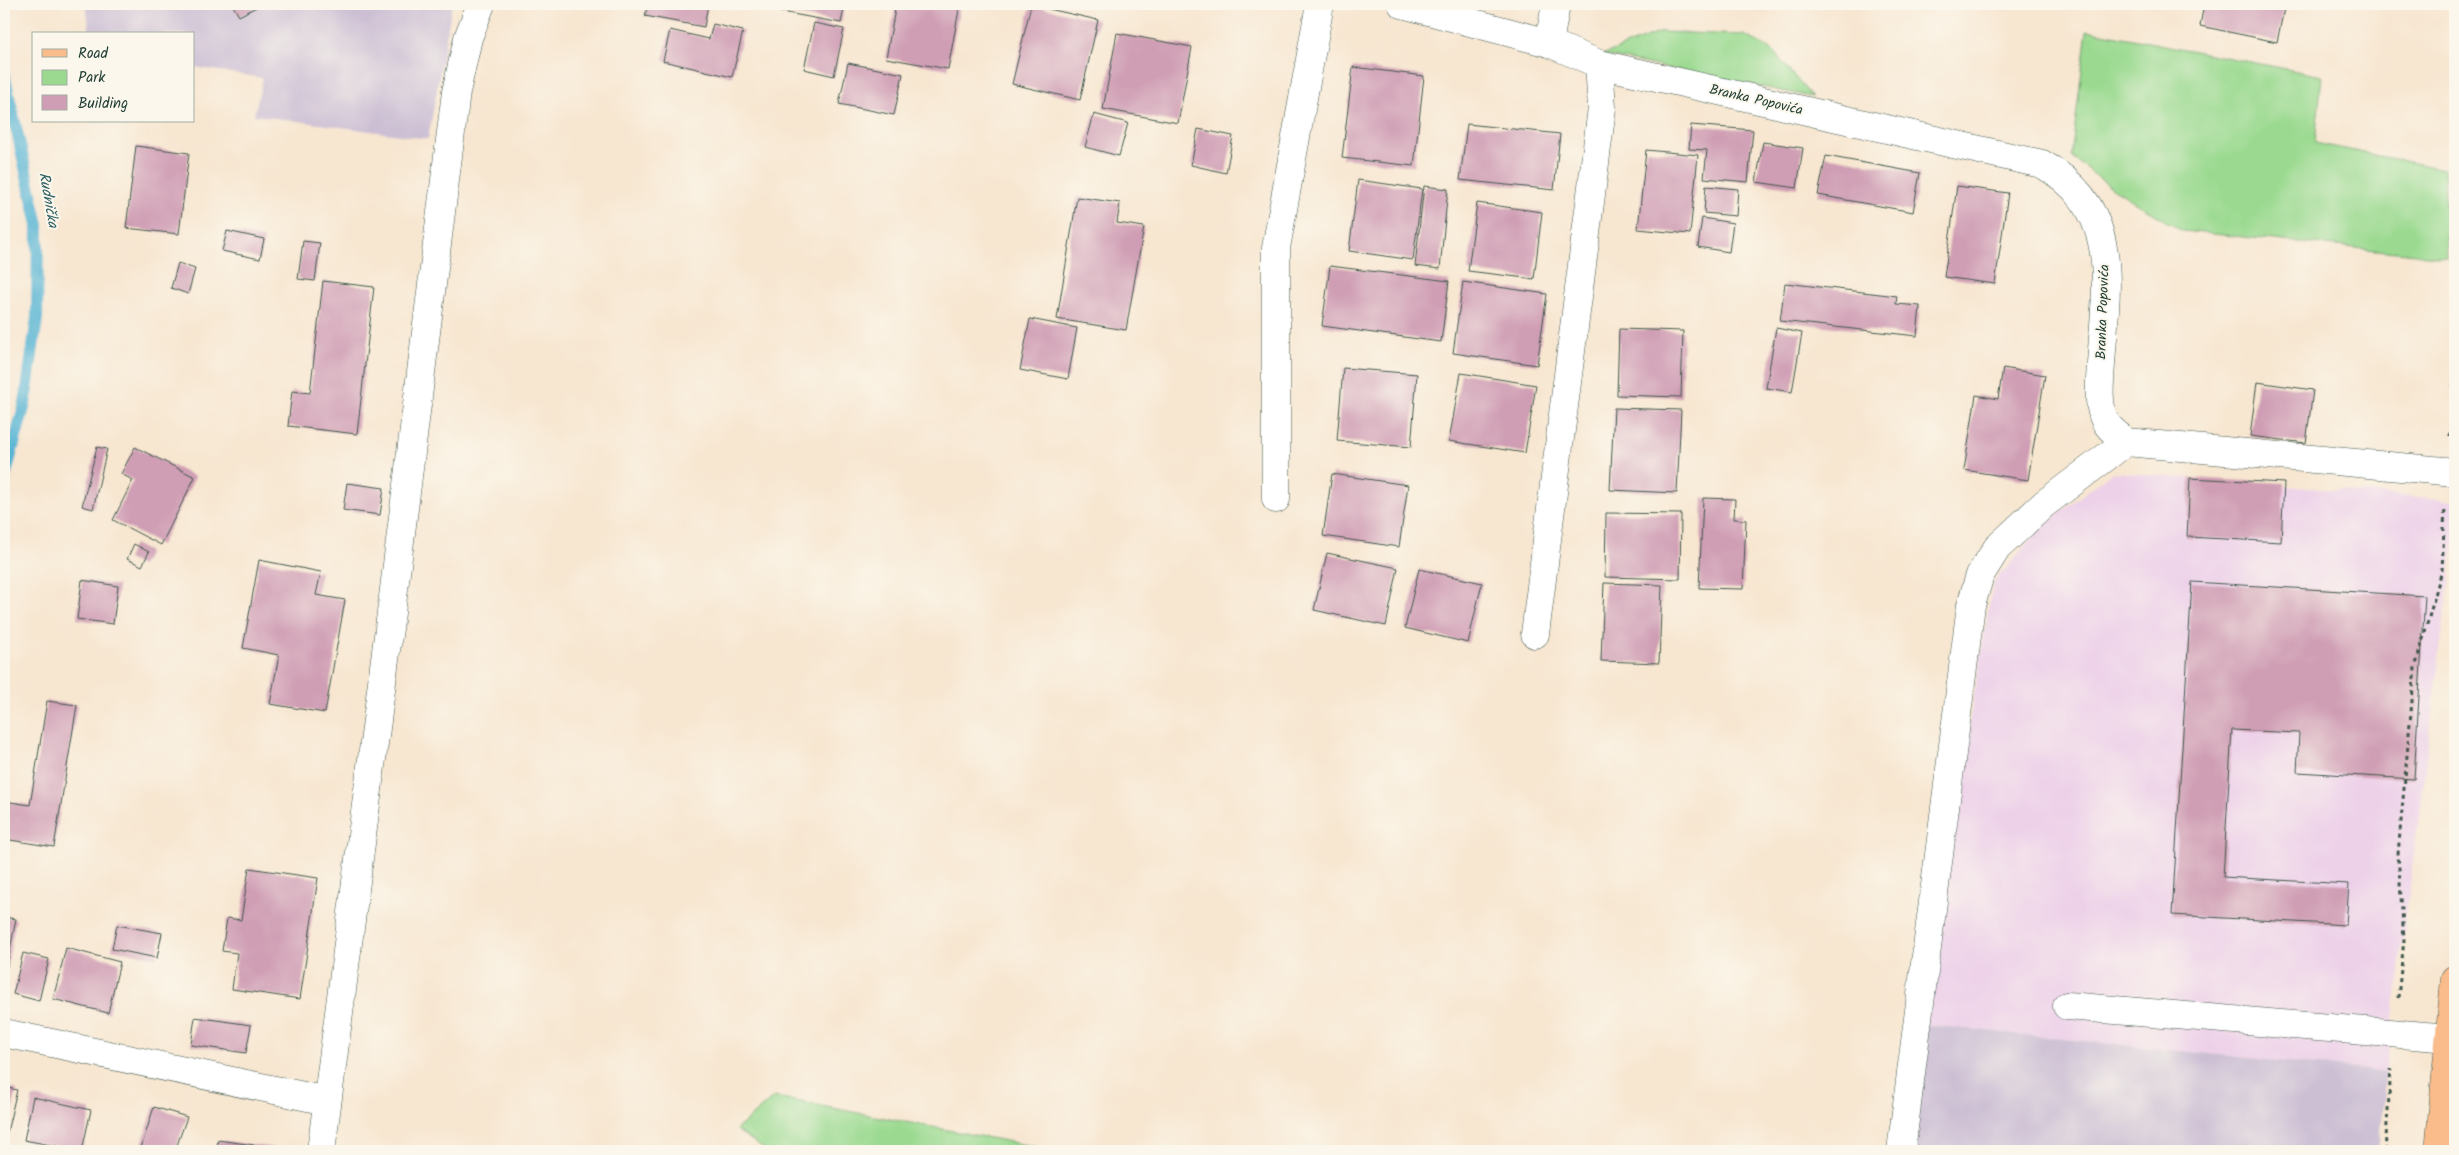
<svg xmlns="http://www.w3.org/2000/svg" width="2459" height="1155" font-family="Kalam,sans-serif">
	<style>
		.built { fill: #edd1e9 }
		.industrial { fill: #ccbfd4 }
		.green { fill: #9ad98f; stroke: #5c8b62 }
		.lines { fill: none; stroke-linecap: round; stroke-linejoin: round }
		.stream { stroke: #54b3d3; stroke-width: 12 }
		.building { fill: #cf9db4 }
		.minor-casing { stroke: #3f564b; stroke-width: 29 }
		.major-casing { stroke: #3f564b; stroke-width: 29 }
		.path { stroke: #3f564b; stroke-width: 3; stroke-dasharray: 4 4; stroke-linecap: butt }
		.minor { stroke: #fff; stroke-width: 28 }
		.major { stroke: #fabc8b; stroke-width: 28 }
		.labels { text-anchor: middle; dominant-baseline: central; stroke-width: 4; stroke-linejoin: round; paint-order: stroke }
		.street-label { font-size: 14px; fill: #1f3d34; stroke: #fbf7ec }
		.water-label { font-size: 15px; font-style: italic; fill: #2f6064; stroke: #fbf7ec }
	</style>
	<rect width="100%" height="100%" fill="#fbf7ec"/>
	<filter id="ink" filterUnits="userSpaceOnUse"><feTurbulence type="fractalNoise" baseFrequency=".02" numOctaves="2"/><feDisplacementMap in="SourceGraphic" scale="10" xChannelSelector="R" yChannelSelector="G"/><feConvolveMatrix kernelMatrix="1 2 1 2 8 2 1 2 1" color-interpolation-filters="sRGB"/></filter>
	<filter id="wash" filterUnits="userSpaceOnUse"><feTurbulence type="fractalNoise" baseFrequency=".0096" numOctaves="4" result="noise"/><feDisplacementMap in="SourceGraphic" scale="20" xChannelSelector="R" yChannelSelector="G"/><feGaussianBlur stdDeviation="1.12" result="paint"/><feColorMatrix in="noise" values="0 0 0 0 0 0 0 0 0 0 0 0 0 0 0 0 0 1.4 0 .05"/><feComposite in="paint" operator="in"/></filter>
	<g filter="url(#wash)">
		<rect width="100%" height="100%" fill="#f7e6d0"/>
		<polygon class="built" points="2112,472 2455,500 2455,533 2386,1072 1918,1024 1993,583 2044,525"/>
		<g class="industrial">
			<polygon points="86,4 452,4 428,139 254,115 263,78 194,67 194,34 90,34"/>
			<polygon points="1918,1024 2386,1072 2378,1151 1900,1151"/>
		</g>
		<g class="green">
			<polygon points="2087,30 2322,76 2315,143 2444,169 2447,257 2182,231 2111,187 2071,157"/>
			<polygon points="1661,32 1744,35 1770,48 1812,97 1602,55"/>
			<polygon points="774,1097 1048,1149 1064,1151 767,1151 736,1130"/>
		</g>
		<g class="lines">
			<polyline class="stream" points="4,74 38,225 37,318 25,404 4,480"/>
		</g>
		<g id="blocks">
			<g class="building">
				<polygon points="232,4 262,4 239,16"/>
				<polygon points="648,4 708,4 704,27 645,16"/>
				<polygon points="772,4 845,4 841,23 771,10"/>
				<polygon points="896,4 960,4 948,69 886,58"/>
				<polygon points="2204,4 2285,4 2277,42 2200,26"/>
				<polygon points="1031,5 1098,20 1080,100 1012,84"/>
				<polygon points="814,23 844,29 834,76 804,69"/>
				<polygon points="713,24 743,31 732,77 663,61 670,30 709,39"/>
				<polygon points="1117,33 1192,47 1178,123 1103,109"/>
				<polygon points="848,63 903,74 894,115 839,104"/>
				<polygon points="1353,67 1424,76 1414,166 1342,158"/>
				<polygon points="1094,114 1128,123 1119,156 1085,147"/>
				<polygon points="1467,124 1560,134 1554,190 1460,180"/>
				<polygon points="1691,125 1753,130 1748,182 1704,178 1707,150 1689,149"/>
				<polygon points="1198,129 1233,136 1226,173 1191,165"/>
				<polygon points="1763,142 1803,148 1797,188 1756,182"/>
				<polygon points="136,146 189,153 179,234 126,228"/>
				<polygon points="1646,150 1698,155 1690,234 1638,229"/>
				<polygon points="1826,156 1920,173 1913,212 1818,195"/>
				<polygon points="1358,180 1422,189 1413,260 1349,251"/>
				<polygon points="1424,186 1448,189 1440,269 1415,266"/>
				<polygon points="1706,186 1738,189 1736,216 1704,213"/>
				<polygon points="1957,186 2008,193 1995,284 1944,277"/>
				<polygon points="1077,197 1120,203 1117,223 1144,227 1126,330 1057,319"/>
				<polygon points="1477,203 1542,212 1534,279 1468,271"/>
				<polygon points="1702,218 1733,223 1729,252 1698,247"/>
				<polygon points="227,231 264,239 260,259 222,251"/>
				<polygon points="303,241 320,243 315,281 298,279"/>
				<polygon points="178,263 195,269 188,294 171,288"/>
				<polygon points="1330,266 1449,281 1441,342 1322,326"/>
				<polygon points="323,281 374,287 357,434 288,426 292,391 310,393"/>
				<polygon points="1463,282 1547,294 1537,365 1453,353"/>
				<polygon points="1785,283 1897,296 1896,304 1920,306 1917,336 1780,321"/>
				<polygon points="1030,319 1077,328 1068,379 1020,370"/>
				<polygon points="1776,328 1802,333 1792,392 1766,388"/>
				<polygon points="1619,329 1683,331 1681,397 1617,395"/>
				<polygon points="1343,368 1417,374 1411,447 1337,441"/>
				<polygon points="2003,368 2045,375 2028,480 1964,470 1976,395 1998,399"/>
				<polygon points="1461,373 1536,385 1525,453 1449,441"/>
				<polygon points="2257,382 2313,390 2306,443 2250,436"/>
				<polygon points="1614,408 1681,410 1677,493 1610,490"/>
				<polygon points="97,447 107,449 93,509 82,506"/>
				<polygon points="135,447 195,477 161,545 113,520 133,480 121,474"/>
				<polygon points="1332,474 1408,485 1399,547 1323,536"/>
				<polygon points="2190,478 2284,483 2281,542 2187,537"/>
				<polygon points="347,483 384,488 380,515 343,510"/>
				<polygon points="1703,498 1735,499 1734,519 1746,520 1743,589 1699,588"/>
				<polygon points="1606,513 1681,514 1680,579 1605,577"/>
				<polygon points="134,544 149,552 142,566 127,559"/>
				<polygon points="1327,553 1398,568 1386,626 1314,610"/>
				<polygon points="259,560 321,572 316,595 345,600 325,713 270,704 279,655 243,648"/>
				<polygon points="1419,569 1482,583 1468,643 1405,628"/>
				<polygon points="82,580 118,586 113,624 77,619"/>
				<polygon points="2192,582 2425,596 2414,779 2297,772 2299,733 2232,730 2223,877 2349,884 2346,925 2172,915"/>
				<polygon points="1604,583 1662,585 1659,663 1601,661"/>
				<polygon points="47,701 77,705 54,847 4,839 4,801 30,805"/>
				<polygon points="249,868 318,878 300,999 232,989 237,953 222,951 227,918 241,920"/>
				<polygon points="4,917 16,919 5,976 4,976"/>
				<polygon points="117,925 162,933 157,958 112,949"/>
				<polygon points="66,948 120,962 108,1013 53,999"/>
				<polygon points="23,953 49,959 39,1001 13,994"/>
				<polygon points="195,1017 251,1025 246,1053 191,1045"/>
				<polygon points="4,1087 17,1090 4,1145"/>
				<polygon points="33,1097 91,1110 82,1151 24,1140"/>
				<polygon points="154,1107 187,1117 175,1151 140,1151"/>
				<polygon points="218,1140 275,1148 275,1151 216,1151"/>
			</g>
		</g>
	</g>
	<g filter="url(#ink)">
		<use href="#blocks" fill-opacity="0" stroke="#3f564b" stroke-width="1"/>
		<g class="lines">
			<defs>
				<g id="minor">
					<path d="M1402 4 1549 43 1599 64 2042 164C2123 209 2106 286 2101 364 2100 383 2097 403 2105 421 2110 430 2118 435 2126 442L2455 472"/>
					<polyline points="1549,43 1556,4"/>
					<polyline points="1276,499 1276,248 1320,4"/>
					<polyline points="1535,634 1602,108 1599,64"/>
					<polyline points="2067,1006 2449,1038"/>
					<polyline points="4,1033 327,1101"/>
					<polyline points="321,1151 392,605 456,92 468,38 481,4"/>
					<polyline points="1901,1151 1971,605 1980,575 1997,548 2044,504 2126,442"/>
				</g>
				<polyline id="major" points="2439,1151 2455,979"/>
			</defs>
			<use href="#minor" class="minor-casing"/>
			<use href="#major" class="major-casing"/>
			<g class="path">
				<polyline points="2450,436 2455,359"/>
				<polyline points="2398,998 2404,940 2398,854 2415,668 2442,570 2445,507"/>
				<polyline points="2385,1151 2391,1069"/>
			</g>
			<use href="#minor" class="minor"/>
			<use href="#major" class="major"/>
		</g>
	</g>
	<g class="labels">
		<g class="street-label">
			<text transform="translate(1756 100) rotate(13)">Branka Popovića</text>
			<text transform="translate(2103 312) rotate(-88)">Branka Popovića</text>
		</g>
		<g class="water-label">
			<text transform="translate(48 200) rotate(80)">Rudnička</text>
		</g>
	</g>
	<rect width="2459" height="1155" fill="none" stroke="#fbf7ec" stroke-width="20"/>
	<rect x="32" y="32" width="162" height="90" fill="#fbf7ec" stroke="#a3ada2"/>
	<rect x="42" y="49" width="25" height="8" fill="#fabc8b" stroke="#a3ada2"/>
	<text x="78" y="58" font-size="15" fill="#1f3d34">Road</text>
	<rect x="42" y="70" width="25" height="15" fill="#9ad98f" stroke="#a3ada2"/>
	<text x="78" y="82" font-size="15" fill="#1f3d34">Park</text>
	<rect x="42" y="95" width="25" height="15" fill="#cf9db4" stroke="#a3ada2"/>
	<text x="78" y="108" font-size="15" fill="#1f3d34">Building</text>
</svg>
